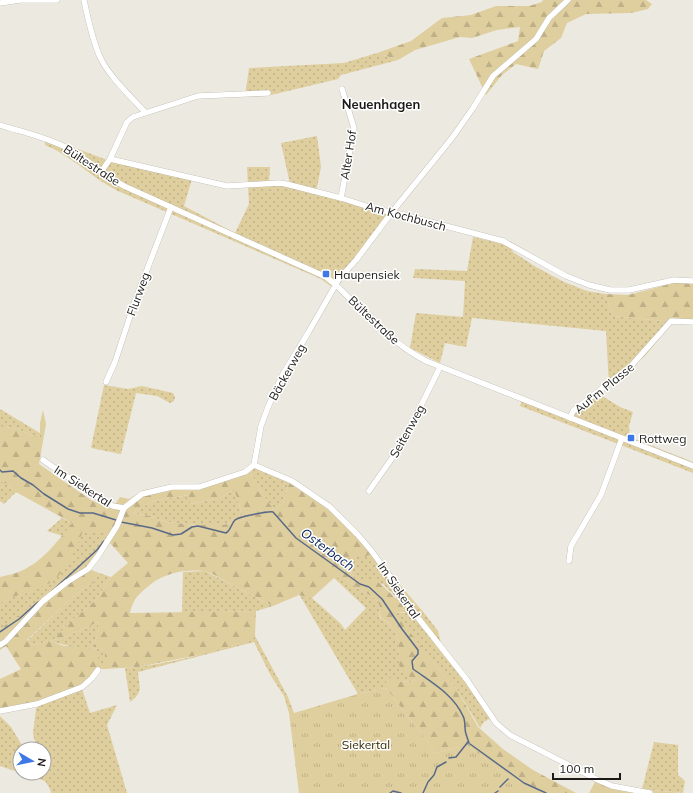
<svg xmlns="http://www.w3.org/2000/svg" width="693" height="793" font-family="Mulish,sans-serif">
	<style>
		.grass { fill: url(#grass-dots) }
		.forest { fill: url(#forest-firs); fill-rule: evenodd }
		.park { fill: url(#park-tufts) }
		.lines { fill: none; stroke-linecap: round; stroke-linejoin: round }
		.stream { stroke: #596a88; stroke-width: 1.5 }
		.minor-casing { stroke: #b0ada5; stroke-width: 6 }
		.minor { stroke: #fff; stroke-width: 5.5 }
		.poi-dot { fill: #3e78e8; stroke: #fff; stroke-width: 1.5 }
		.labels { text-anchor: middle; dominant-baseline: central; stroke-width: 3; stroke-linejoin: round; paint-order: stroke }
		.street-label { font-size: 12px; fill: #1b1a17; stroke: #fff }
		.poi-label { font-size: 12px; fill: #1b1a17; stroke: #fff; text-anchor: start }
		.park-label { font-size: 12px; fill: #372a00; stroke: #fff }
		.neighbourhood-label { font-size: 13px; font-weight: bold; fill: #1b1a17; stroke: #fff }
		.water-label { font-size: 13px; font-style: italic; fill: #09255b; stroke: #fff }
	</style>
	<defs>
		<pattern id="grass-dots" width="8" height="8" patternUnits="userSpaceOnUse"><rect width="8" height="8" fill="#dfce9e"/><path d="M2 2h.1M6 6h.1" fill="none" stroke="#bfb087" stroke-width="1.8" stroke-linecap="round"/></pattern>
		<pattern id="forest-firs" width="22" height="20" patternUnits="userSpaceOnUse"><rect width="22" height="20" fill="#dfce9e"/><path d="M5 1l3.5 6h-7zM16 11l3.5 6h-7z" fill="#bfb087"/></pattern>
		<pattern id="park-tufts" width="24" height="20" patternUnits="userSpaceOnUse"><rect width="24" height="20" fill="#dfce9e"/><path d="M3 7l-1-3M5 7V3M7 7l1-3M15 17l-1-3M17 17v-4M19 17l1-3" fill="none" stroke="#bfb087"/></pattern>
	</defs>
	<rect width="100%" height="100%" fill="#ece9e0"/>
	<g class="grass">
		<polygon points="377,53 398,60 341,75 338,79 267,96 245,97 249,68 344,63"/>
		<path d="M317 136 321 167 316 192 389 212 336 290 321 279 118 191C92 178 72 156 45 145L46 137 107 160 192 179 184 206 235 233 249 204 247 167H270L269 182 290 184 281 143Z"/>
		<polygon points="473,237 511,246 513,252 536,267 564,282 587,291 605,294 613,316 673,322 645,356 630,369 609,386 606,331 472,318 466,347 445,343 440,363 410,348 416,313 463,317 465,281 413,278 415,269 467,271"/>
		<polygon points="104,385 128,389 142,386 173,393 175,397 174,401 170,403 157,396 136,393 121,454 91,448"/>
		<polygon points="599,394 620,407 633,412 629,426 630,437 693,462 693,473 520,406 523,397 571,417"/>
		<polygon points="0,409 40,433 40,438 17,429 0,426"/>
		<polygon points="251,464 270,472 289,483 283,503 274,510 262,493 248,468"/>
		<polygon points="0,481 5,483 16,492 4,504 0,501"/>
		<polygon points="234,489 244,520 222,525 197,525 167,522 150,516 133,513 153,501 189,495 191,504 220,498"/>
		<polygon points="62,518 72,523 63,536 47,531"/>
		<polygon points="83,531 115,531 110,543 89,569 0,629 0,603 9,598 30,592 77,544"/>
		<path d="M373 550 389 572 425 614 438 631 441 643 493 717 484 722 480 728 456 688 442 673 394 613 411 612 383 584 355 582 347 560C354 554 362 555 370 554Z"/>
		<polygon points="205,571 273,606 256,611 182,613 183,572"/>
		<path d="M99 573 111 577 95 601 72 620 54 639 59 640 98 622 99 629 93 648 105 650V669H99C98 665 97 658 95 654 90 644 63 649 52 640L35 645 27 641 64 605 80 591 92 584Z"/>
		<path d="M334 578H344C352 586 374 596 378 602 381 607 379 613 380 618 400 628 399 645 399 664L415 679 412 682 394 681 386 676V688L358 694 299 594 312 598 341 624 345 630 366 608Z"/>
		<path d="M255 636 288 697 294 713H289L284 696 271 676 254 642 138 672C139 687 144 692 130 702L125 668C168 665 210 652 251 640Z"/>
		<polygon points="82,689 90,713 117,705 107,725 127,793 51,793 50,789 45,781 0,766 0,716 11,727 23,747 30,749 20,749 20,773 44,773 44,749 37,749 33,734 36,709 39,705"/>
		<polygon points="654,742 678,745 678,775 685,781 683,793 642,789"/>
	</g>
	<g class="forest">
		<polygon points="543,0 646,0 652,4 648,9 631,13 586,14 567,23 561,38 544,51 538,69 516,64 502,75 486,95 469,59 518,41 520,27 497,30 472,38 460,37 415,50 398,60 377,53 411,41 442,18 471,15 496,6 529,6 542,2"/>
		<polygon points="674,283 693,283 693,324 613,316 605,294 628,295"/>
		<path d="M43 410 46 424 39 464 91 500 112 509 120 497 129 499 144 490 170 486H200L248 468 262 493 274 510 283 503 289 483C307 495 326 506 342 521 353 530 362 543 370 554L365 557C357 556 353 555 347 561L355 582C375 574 382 585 395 598L401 597 412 612H401L395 613 442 673 456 688 478 727 503 749 533 770 576 793H546L527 783 510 778 467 745 436 753 386 688V676C395 681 402 682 412 682L415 679C410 677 405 675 402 671 398 666 399 661 399 656 399 640 396 626 381 618 379 613 381 607 378 602 374 596 352 586 344 578H334L312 598 299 595 273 606C256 597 240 589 223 580 218 577 210 572 204 571 186 569 165 573 151 584 140 593 133 598 130 613L256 611 255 636 252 640 203 654 138 667 105 669V650L93 648 99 629 98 622 59 640 54 639 72 620 95 601 111 577 128 563 110 543 114 531H83L70 562 54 581 30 592 9 598 0 603V577C7 575 14 574 21 571 41 563 59 540 72 523L16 492 5 483 0 481V426L17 429 40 438V423ZM234 489 244 520 222 525H197L167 522 150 516 133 513 153 501 188 495 190 504 220 498Z"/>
		<path d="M89 569 99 573 92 584 80 591 64 605 27 640 35 645 52 640C63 650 77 644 90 649 93 650 95 653 98 654L99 669 82 689 0 713V679L21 669 6 646 0 650V629L34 604Z"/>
	</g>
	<g class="park">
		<polygon points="386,688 436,753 467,745 510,778 527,783 546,793 299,793 289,713 294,713 358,694"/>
		<polygon points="596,780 619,787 683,793 589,793"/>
	</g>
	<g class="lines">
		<g class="stream">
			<polyline points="0,470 2,472 13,471 21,478 33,485 44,494 68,509 80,513 93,513 116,520"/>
			<path d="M121 522 152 528 173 535 181 534 192 527 198 526 226 533C231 530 231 524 235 520 238 517 268 511 273 512L296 538 360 584 369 587 382 599 402 629 418 650V654L412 661 413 669C431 682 453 694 463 716 466 721 464 728 466 734 467 737 468 740 469 743"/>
			<polyline points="52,591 97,550 104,541"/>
			<polyline points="0,632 19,619 38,602"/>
			<polyline points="470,744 524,783 546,793"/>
			<polyline points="449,758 456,757 468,742"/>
			<polyline points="500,787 508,779"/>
			<polyline points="390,793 393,791 401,793"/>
			<polyline points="423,793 428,782 434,775 437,767 446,762"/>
			<polyline points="495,793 498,791"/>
		</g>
		<defs>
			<g id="minor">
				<path d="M84 0C88 19 92 39 100 57 108 75 131 97 145 112"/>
				<polyline points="0,3 20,0 57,0"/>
				<path d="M0 125C22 132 46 137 67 148 87 159 104 175 124 186L326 277 336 285C364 312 391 343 426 361L693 466"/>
				<polyline points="110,159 227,186 279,183 286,184 341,198 379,210 392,212 503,241 566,276 589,285 610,290 629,290 674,280 693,281"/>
				<polyline points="101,172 110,159 127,122 133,117 198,96 268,93"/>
				<polyline points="341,198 354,128 342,89"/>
				<polyline points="106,382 115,362 135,301 171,207"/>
				<polyline points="570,418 573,411 631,366 671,321 693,322"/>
				<polyline points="43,460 106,503 113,506 124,508"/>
				<polyline points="254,465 261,426 268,407 283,374 308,333 339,279 356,260 392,212 452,138 473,108 493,76 536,39 549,18 568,0"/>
				<polyline points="254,465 292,481 330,507 357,534 370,549 389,575 411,609 467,680 492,717 496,723 510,735 598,780 612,786 650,793"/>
				<polyline points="369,491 402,444 440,367"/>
				<polyline points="569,561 571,546 601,495 622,438"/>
				<polyline points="0,645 5,642 43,601 67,582 88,569 98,556 117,526 124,508 142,494 172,487 199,487 245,472 254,465"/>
				<polyline points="0,711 37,704 82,687 92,678 98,670"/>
			</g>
		</defs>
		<use href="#minor" class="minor-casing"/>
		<use href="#minor" class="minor"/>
	</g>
	<g class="poi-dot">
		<rect x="322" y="270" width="8" height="8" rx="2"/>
		<rect x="627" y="434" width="8" height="8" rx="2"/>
	</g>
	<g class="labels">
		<g class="street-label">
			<text transform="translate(348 155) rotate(-81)">Alter Hof</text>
			<text transform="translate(92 165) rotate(33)">Bültestraße</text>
			<text transform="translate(406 216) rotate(15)">Am Kochbusch</text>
			<text transform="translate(138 294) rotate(-70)">Flurweg</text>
			<text transform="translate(374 320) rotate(43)">Bültestraße</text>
			<text transform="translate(287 372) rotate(-61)">Bäckerweg</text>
			<text transform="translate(604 388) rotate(-39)">Auf'm Plasse</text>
			<text transform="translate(407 431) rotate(-61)">Seitenweg</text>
			<text transform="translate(83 486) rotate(33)">Im Siekertal</text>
			<text transform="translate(399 590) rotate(56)">Im Siekertal</text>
		</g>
		<g class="poi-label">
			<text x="334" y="274">Haupensiek</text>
			<text x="639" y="438">Rottweg</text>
		</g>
		<g class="park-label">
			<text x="366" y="744">Siekertal</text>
		</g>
		<g class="neighbourhood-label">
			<text x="381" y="104">Neuenhagen</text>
		</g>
		<g class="water-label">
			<text transform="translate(328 549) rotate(36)">Osterbach</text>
		</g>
	</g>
	<g transform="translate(32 761) rotate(99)"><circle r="19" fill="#ffffff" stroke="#a4a3a2"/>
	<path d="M0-3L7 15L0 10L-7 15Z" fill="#3e78e8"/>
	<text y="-6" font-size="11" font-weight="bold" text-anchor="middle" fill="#1b1a17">N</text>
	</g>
	<path d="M553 773v6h67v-6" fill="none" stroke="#1b1a17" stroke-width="2"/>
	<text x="559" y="773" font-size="12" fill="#1b1a17" stroke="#ffffff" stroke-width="3" paint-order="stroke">100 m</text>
</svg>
